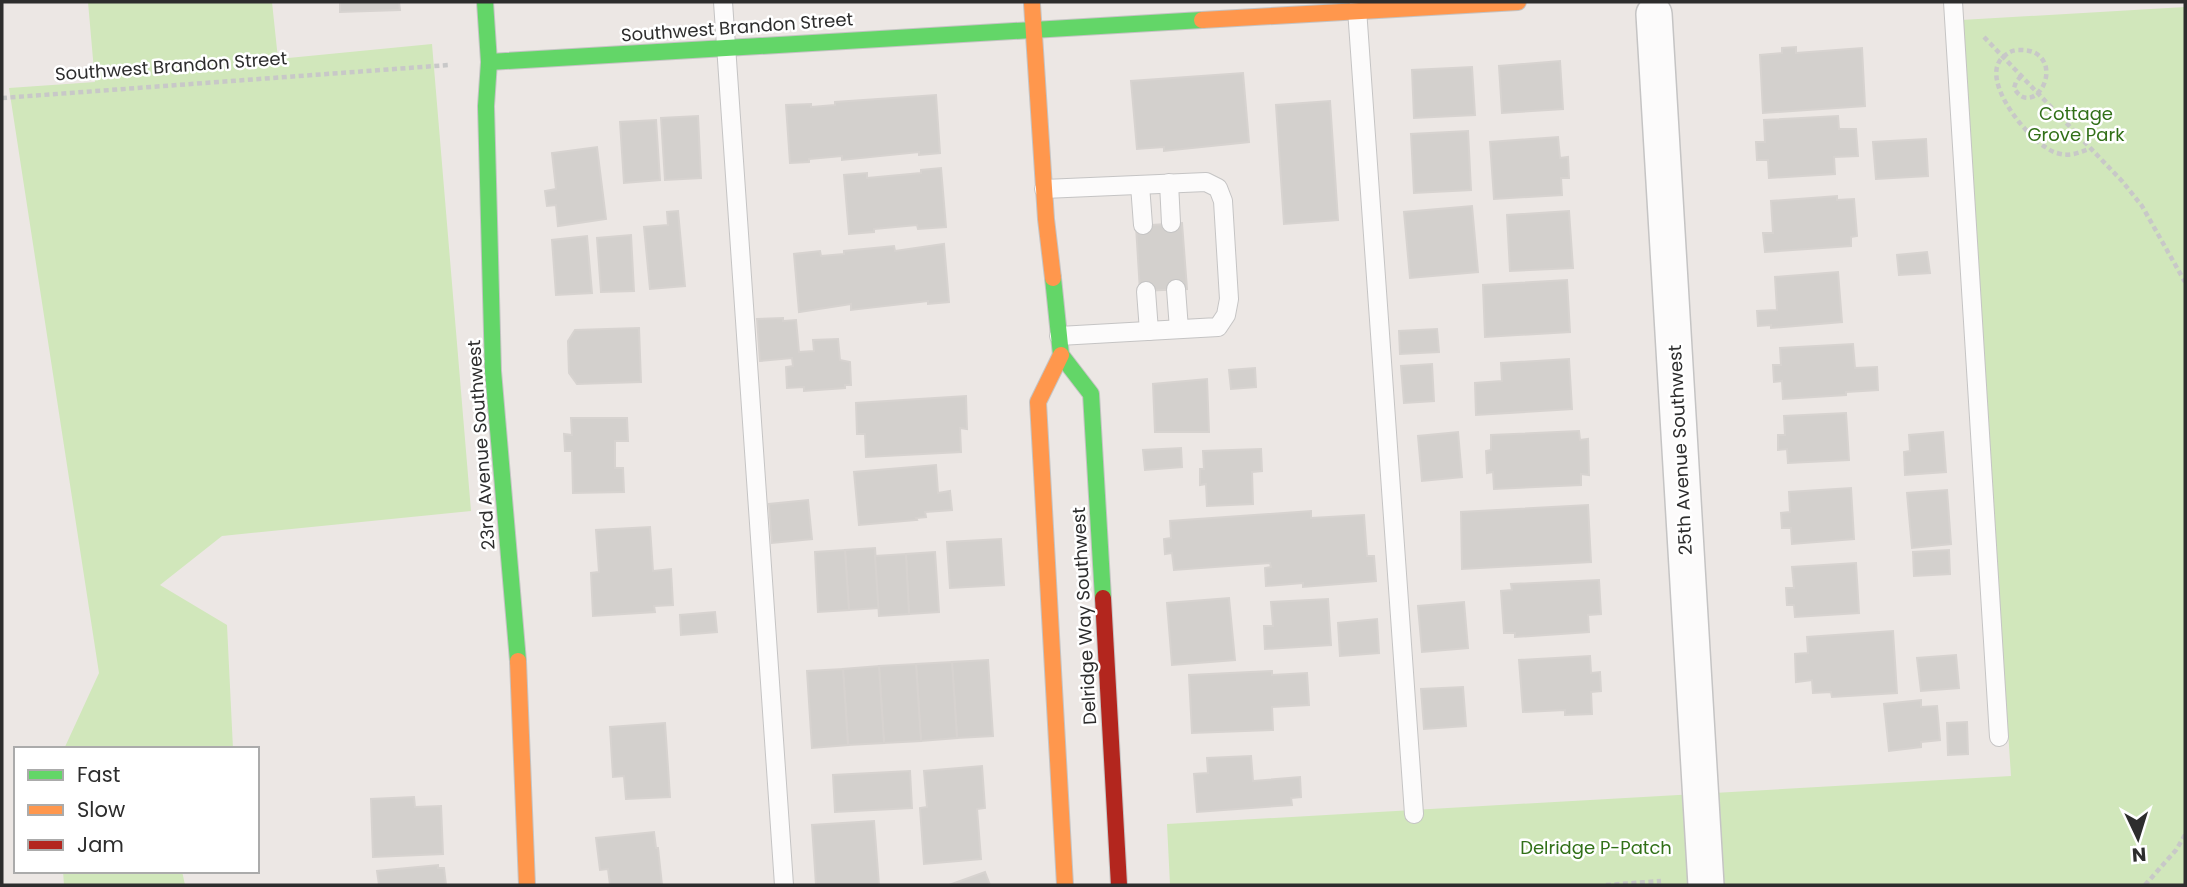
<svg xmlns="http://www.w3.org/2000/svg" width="2187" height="887" font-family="Poppins,sans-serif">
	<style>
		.green { fill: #d1e7bb }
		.building { fill: #d3d0cd; stroke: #d7d3d0; stroke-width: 2 }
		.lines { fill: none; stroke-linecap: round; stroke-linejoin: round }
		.lane-casing { stroke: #c5c4c4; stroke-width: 20 }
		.street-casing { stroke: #c5c4c4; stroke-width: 38 }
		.fast-casing { stroke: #c5c4c4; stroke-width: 18 }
		.slow-casing { stroke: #c5c4c4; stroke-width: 18 }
		.jam-casing { stroke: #c5c4c4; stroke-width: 18 }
		.path { stroke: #c8c8c8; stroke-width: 4.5; stroke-dasharray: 5 3.5; stroke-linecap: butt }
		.lane { stroke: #fcfbfb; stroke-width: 18 }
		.street { stroke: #fcfbfb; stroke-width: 35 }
		.fast { stroke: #63d668; stroke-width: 16 }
		.slow { stroke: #ff974d; stroke-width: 16 }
		.jam { stroke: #b3261e; stroke-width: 16 }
		.labels { text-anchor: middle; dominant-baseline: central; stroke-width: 5; stroke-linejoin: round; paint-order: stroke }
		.street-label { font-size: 18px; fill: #2d2d2d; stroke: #fff }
		.park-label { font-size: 18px; fill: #317018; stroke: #fff }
	</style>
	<rect width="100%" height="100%" fill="#ece7e4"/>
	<g class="green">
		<polygon points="88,2 272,2 278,59 432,44 471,511 222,536 160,585 227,625 233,749 64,749 99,673 9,88 95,82"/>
		<polygon points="2185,7 2185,885 1170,885 1167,824 2011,776 1961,20"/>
		<polygon points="63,871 182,871 185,885 64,885"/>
	</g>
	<g class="building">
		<polygon points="340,2 399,2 400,10 340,12"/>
		<polygon points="1796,47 1796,53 1862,48 1865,106 1763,113 1760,55 1782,53 1782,48"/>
		<polygon points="1560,61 1563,109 1502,113 1499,66"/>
		<polygon points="1472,67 1475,115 1414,118 1412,70"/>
		<polygon points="1243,73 1249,142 1164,151 1164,147 1137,149 1131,81"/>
		<polygon points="936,95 940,153 919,155 919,152 842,160 842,156 809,159 809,162 790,163 786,105 811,104 811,107 835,105 835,102"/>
		<polygon points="1330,101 1338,220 1284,224 1276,105"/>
		<polygon points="698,116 701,178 665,180 661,118"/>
		<polygon points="1838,116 1839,129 1856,129 1858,156 1834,157 1835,174 1769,178 1768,160 1757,160 1756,142 1765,142 1764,120"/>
		<polygon points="656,120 660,180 624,183 620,122"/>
		<polygon points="1468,131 1471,190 1414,193 1411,134"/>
		<polygon points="1558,137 1560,158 1568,157 1569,178 1561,178 1562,195 1494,199 1490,142"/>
		<polygon points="1926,139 1928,176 1876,179 1873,142"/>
		<polygon points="597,147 606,219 558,226 556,205 547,206 545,191 556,189 552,153"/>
		<polygon points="941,168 946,227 918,229 917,225 874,229 874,232 849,234 844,175 867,173 867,178 921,173 921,170"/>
		<polygon points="1837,196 1837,200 1854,199 1857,236 1851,237 1851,246 1765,252 1763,233 1773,233 1771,201"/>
		<polygon points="1472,206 1478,272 1410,278 1404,212"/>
		<polygon points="678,211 685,286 650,289 644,227 668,225 667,212"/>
		<polygon points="1569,211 1573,268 1510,271 1507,215"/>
		<polygon points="1182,223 1187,289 1140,291 1136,226"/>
		<polygon points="631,235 634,291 601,292 597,238"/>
		<polygon points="587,236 592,293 556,295 552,240"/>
		<polygon points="944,244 949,302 928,304 928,301 851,310 851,304 799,312 794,254 820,251 821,256 844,254 844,251 894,246 895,251"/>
		<polygon points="1927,252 1930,273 1899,275 1897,255"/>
		<polygon points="1838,272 1842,322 1771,328 1771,325 1758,326 1757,311 1777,310 1775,277"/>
		<polygon points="1567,280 1570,332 1485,337 1483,285"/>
		<polygon points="783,318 783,321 796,320 799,352 814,351 813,340 838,339 840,360 850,362 851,385 845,385 845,388 804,391 804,387 787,388 786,367 793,366 792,358 760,361 757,319"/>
		<polygon points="639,328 641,382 577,384 569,373 568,341 575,330"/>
		<polygon points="1437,329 1439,352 1400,354 1399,331"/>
		<polygon points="1853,344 1855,368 1877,367 1878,390 1846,392 1846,395 1783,399 1782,381 1774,382 1773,365 1781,365 1780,348"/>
		<polygon points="1569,359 1572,409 1476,415 1475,383 1502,381 1501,363"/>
		<polygon points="1432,364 1434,401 1404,403 1401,366"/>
		<polygon points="1255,368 1256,387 1231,389 1229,370"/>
		<polygon points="1207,379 1209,432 1155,432 1153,384"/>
		<polygon points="966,396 967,429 960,428 961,452 866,457 865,434 857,434 856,403"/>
		<polygon points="1846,413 1849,460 1788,463 1787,449 1778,450 1778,435 1785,435 1784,416"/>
		<polygon points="571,418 627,418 628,441 615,441 615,468 623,468 624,492 573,493 572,451 565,451 564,434 572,435"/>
		<polygon points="1579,431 1580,440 1588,439 1589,475 1581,474 1581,485 1494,489 1493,472 1487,473 1486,451 1491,450 1491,435"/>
		<polygon points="1458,432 1462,477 1422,481 1418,436"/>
		<polygon points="1943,432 1946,472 1905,475 1904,452 1910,451 1909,435"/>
		<polygon points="1181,448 1182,467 1145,470 1143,450"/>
		<polygon points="1261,449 1262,471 1252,472 1253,504 1207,506 1206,484 1200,485 1200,469 1204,469 1203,451"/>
		<polygon points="936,465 938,493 950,491 952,510 925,512 926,517 916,518 917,520 859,525 854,472"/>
		<polygon points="1851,488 1854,539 1792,544 1791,528 1782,528 1781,513 1790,512 1789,492"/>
		<polygon points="1947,490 1951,544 1912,548 1907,493"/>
		<polygon points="808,500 812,539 772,543 769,504"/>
		<polygon points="1588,505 1591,562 1462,569 1461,512"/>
		<polygon points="1311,511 1311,518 1364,515 1367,556 1374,556 1376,581 1303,587 1303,583 1266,586 1265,568 1271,567 1270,563 1174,570 1172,553 1165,554 1164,539 1171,538 1170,521"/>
		<polygon points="650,527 653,571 671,569 673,605 654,606 655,612 593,616 591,573 599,572 596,530"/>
		<polygon points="1001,539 1004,585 950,588 947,542"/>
		<polygon points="875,548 879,608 849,610 845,550"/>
		<polygon points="845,550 849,610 818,612 815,552"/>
		<polygon points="1949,550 1950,574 1914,576 1913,552"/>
		<polygon points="935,552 939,612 909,614 906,554"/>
		<polygon points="906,554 909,614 879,616 875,556"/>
		<polygon points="1856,563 1859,613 1795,617 1794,605 1787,605 1786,588 1794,588 1792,567"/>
		<polygon points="1599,580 1601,614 1588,615 1589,632 1515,637 1515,633 1504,633 1501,591 1512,590 1511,584"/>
		<polygon points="1229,598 1235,660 1172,665 1167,603"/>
		<polygon points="1328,599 1331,645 1265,649 1264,626 1273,626 1271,602"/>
		<polygon points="1464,602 1468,648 1422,652 1418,606"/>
		<polygon points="715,612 717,632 681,635 680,615"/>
		<polygon points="1377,619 1379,653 1340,656 1338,623"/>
		<polygon points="1893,631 1897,693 1832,697 1831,692 1813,693 1812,680 1796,682 1795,654 1808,653 1807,637"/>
		<polygon points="1956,655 1959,688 1921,691 1917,658"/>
		<polygon points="1590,656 1591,673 1600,672 1601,691 1591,692 1592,714 1565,715 1565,710 1523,712 1519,660"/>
		<polygon points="988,660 993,736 957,738 952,662"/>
		<polygon points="952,662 957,738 921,741 916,664"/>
		<polygon points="916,664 921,741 884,743 879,666"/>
		<polygon points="879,666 884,743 848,745 843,669"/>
		<polygon points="843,669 848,745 812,748 807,671"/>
		<polygon points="1272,671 1272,675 1307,673 1309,705 1272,707 1273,730 1192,733 1189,675"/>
		<polygon points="1463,687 1466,726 1424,729 1421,689"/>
		<polygon points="1921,700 1921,707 1937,706 1940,740 1921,742 1921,747 1889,751 1884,704"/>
		<polygon points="1967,722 1968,754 1948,755 1947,723"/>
		<polygon points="665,723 670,797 626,799 624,776 613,777 610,727"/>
		<polygon points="1251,756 1253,781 1300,777 1301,797 1291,798 1292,805 1197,812 1194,774 1208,773 1207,758"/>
		<polygon points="982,766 985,808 977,809 981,859 924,864 920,808 927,807 924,771"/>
		<polygon points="910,771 912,808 835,812 833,775"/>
		<polygon points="414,797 415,807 441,806 443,854 373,857 371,799"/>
		<polygon points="874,821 879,885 816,885 812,825"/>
		<polygon points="654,832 656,848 658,848 662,885 610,885 608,869 600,870 596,838"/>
		<polygon points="438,865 438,868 444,868 446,885 379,885 377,871"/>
		<polygon points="985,872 990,885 949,885"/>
	</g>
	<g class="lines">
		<defs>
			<g id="lane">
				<polyline points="723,2 784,885"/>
				<polyline points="1953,2 1999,737"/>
				<polyline points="1357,9 1414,814"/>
				<polyline points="1169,183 1171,223"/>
				<polyline points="1140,185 1143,225"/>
				<polyline points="1044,189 1206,182 1218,188 1223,201 1229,299 1226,315 1218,327 1059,336"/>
				<polyline points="1176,289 1179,329"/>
				<polyline points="1146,291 1149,331"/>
			</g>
			<polyline id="street" points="1654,14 1706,885"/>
			<g id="fast">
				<polyline points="485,2 489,62 486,106 493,371 518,661"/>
				<polyline points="489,62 1202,20"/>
				<polyline points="1053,278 1061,355 1091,394 1103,598"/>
			</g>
			<g id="slow">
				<polyline points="1032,4 1046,219 1053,278"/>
				<polyline points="1202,20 1518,2"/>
				<polyline points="1061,355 1038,402 1065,885"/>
				<polyline points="518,661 527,885"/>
			</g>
			<polyline id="jam" points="1103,598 1119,885"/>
		</defs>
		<use href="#lane" class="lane-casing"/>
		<use href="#street" class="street-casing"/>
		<use href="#fast" class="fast-casing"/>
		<use href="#slow" class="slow-casing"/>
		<use href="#jam" class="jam-casing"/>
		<g class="path">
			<polyline points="1984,37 2122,181 2142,206 2185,282"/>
			<path d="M2021 76 2016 82 2014 88C2031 118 2062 72 2037 54 2031 50 2024 50 2017 50 2010 51 2008 53 2003 57 1977 80 2033 147 2057 153 2069 157 2078 153 2089 149"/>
			<polyline points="2,98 449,65"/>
			<polyline points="1606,885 1661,881"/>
			<polyline points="2145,885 2176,850 2185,835"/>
		</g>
		<use href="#lane" class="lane"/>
		<use href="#street" class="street"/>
		<use href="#fast" class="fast"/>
		<use href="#slow" class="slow"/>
		<use href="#jam" class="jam"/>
	</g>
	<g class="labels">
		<g class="street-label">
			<text transform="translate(737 27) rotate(-4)">Southwest Brandon Street</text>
			<text transform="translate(171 66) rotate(-4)">Southwest Brandon Street</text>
			<text transform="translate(481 445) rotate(-94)">23rd Avenue Southwest</text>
			<text transform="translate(1680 450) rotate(-93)">25th Avenue Southwest</text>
			<text transform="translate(1084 616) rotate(-93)">Delridge Way Southwest</text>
		</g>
		<g class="park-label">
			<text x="2076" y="113">Cottage<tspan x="2076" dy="21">Grove Park</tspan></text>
			<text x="1596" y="847">Delridge P-Patch</text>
		</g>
	</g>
	<rect width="2187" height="887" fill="none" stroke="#2d2d2d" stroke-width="7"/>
	<rect x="14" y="747" width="245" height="126" fill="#ffffff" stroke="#ababab" stroke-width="2"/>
	<rect x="28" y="770" width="35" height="10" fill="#63d668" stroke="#ababab" stroke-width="2"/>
	<text x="77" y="782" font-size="21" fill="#2d2d2d">Fast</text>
	<rect x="28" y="805" width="35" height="10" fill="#ff974d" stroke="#ababab" stroke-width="2"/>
	<text x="77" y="817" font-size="21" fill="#2d2d2d">Slow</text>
	<rect x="28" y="840" width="35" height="10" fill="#b3261e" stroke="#ababab" stroke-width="2"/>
	<text x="77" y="852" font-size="21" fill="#2d2d2d">Jam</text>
	<g transform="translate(2138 838) rotate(176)" stroke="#ffffff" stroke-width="5" paint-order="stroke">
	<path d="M0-5L12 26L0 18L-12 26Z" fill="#2d2d2d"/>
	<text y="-10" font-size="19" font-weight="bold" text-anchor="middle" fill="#2d2d2d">N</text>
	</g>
</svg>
